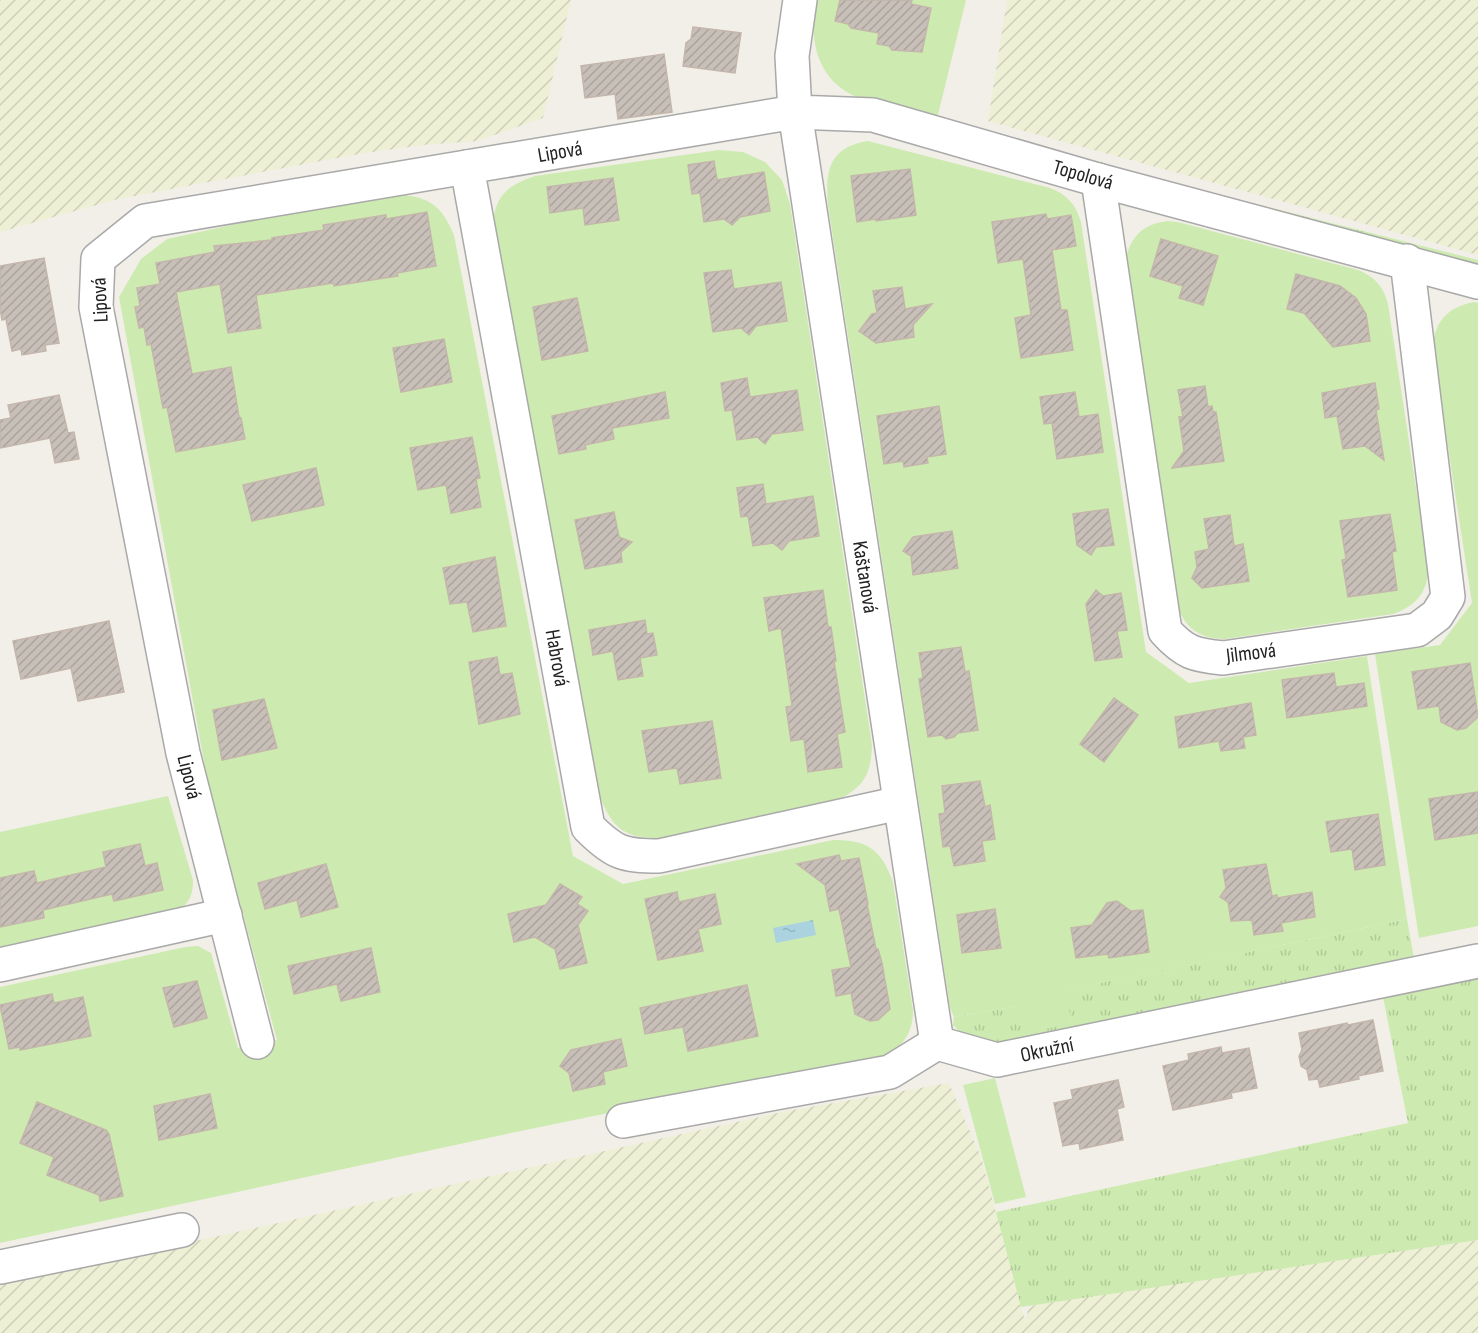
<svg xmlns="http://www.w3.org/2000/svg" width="1478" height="1333" font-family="'Sofia Sans Condensed',sans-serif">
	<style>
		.farmland { fill: url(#farmland-furrows) }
		.grass { fill: url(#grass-tufts) }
		.garden { fill: #cdebb0 }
		.water { fill: url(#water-ripples) }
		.building { fill: url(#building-hatch); stroke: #c4b6ab; stroke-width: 1.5 }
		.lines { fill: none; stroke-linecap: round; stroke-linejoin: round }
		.street-casing { stroke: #a9a9a9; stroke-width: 36 }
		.street { stroke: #fff; stroke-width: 33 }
		.labels { text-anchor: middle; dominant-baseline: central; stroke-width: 5; stroke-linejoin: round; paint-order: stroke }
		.street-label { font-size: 21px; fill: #222; stroke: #fff }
	</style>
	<defs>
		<pattern id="farmland-furrows" width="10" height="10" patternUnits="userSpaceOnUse" patternTransform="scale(1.5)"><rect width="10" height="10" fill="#eef0d5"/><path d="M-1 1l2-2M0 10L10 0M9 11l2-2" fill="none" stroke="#ccceb7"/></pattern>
		<pattern id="grass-tufts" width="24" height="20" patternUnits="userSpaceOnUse" patternTransform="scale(1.5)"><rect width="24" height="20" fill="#cdebb0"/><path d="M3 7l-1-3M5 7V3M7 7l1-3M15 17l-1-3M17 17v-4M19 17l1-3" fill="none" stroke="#b0c997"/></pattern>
		<pattern id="water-ripples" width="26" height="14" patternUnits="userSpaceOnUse" patternTransform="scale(1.5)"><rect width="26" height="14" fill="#aad3df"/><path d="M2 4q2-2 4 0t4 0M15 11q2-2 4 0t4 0" fill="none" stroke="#92b5bf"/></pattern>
		<pattern id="building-hatch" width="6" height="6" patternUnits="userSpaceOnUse" patternTransform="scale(1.5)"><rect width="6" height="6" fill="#c7bfb8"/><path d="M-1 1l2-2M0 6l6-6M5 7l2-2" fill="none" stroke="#aba49e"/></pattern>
	</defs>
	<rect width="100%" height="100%" fill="#f2efe9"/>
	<g class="farmland">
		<polygon points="0,0 571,0 543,118 477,141 423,145 359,154 118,199 0,232"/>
		<polygon points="1007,0 1478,0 1478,255 988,121"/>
		<polygon points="949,1083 981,1157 1025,1321 1029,1307 1042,1303 1478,1240 1478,1333 0,1333 0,1284 782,1112"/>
	</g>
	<g class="grass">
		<polygon points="936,123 1478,260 1478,277"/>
		<polygon points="1407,919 1414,958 1003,1045 963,1035 953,1025 954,1017 1018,1006 1071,1024 1066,990"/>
		<polygon points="1478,978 1478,1240 1021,1307 996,1212 1408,1123 1383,997"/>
	</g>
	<g class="garden">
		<path d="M815 0H966L937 119 861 99C817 82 809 43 815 0Z"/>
		<path d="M868 141 1050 188C1067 194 1076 205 1081 222L1146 652 1189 683 1367 656 1407 919 1067 990 1071 1024 1023 1033 1018 1006 954 1017 950 1008 828 205C825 171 829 147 868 141Z"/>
		<path d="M719 150 743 152 765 162 782 180 790 204 872 745C871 777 862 789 833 802L660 838C626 838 613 830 600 797L492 235C493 200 502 187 535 176Z"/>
		<path d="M398 195C429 196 442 206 454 235L573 856 623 884 833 840C868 840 881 849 893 882L913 1010C913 1034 902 1049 880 1057L511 1133 0 1243V987L185 947 198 946 211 953 238 1048 277 1040 209 789 119 297 141 259 167 239 260 219Z"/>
		<path d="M1167 221 1178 222 1358 270C1375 277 1383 286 1388 304L1428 566C1429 591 1416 606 1393 614L1225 639C1200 639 1184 628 1177 604L1126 257C1132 235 1144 224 1167 221Z"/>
		<path d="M1474 302 1478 303V926L1419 938 1375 654 1440 645 1472 603 1433 350C1433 323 1447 307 1474 302Z"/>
		<path d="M168 796 193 880C193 892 191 899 183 907L0 948V832Z"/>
		<polygon points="995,1078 1026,1197 995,1204 963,1085"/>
	</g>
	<polygon class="water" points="813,920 816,935 776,943 773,928"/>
	<g class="building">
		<polygon points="840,0 912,0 911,4 931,8 922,52 892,50 889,46 877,44 879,33 851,28 848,24 835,21"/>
		<polygon points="693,27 741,33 735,73 683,66 686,43 691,39"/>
		<polygon points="664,54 672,112 618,119 615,94 585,98 581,66"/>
		<polygon points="714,161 717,180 764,172 770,211 740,217 732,225 724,219 704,222 700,193 692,194 688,165"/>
		<polygon points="910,169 916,215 876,221 876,219 857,222 851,176"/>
		<polygon points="613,178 619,220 585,225 583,208 550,213 547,187"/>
		<polygon points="427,212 436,266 397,273 398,276 334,286 333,283 256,295 261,328 228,333 220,284 176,292 192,374 231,367 239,417 241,418 245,439 176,452 167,407 163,408 151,344 147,345 144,327 139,328 135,307 140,306 137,288 160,284 156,263 215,252 214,246 272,240 272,238 324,230 323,225 386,215 386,219"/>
		<polygon points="1046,214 1047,219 1071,215 1076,246 1052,250 1061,310 1067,310 1073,350 1021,358 1015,318 1031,315 1023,259 998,263 992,222"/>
		<polygon points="1161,239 1218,256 1203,305 1179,298 1183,286 1150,276"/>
		<polygon points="44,258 59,343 45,345 46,351 22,355 21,349 12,351 6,319 2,320 0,308 0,266"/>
		<polygon points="731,270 734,289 781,282 787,321 756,326 749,335 741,328 713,332 704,273"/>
		<polygon points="1296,274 1340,286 1356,298 1366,314 1370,341 1333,347 1304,313 1287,309"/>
		<polygon points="902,287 905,309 932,304 913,325 914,337 876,343 859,331 872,314 877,313 873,291"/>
		<polygon points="577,298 588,351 542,360 533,307"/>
		<polygon points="444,339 452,382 401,392 393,348"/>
		<polygon points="747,378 750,397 797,390 803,430 772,434 765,444 757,437 737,440 732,410 725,411 721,383"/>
		<polygon points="1375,383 1379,409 1376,410 1384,460 1365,446 1343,449 1337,416 1325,418 1322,393"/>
		<polygon points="1205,386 1208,407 1212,406 1213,412 1216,412 1224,461 1172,468 1184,451 1179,417 1183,417 1178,390"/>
		<polygon points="665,392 669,418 612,428 614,439 585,445 586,449 559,454 552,416"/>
		<polygon points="1075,392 1079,417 1098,414 1103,452 1057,459 1052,423 1044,424 1040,397"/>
		<polygon points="59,395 68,433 74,432 79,459 55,463 50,438 0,448 0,420 11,418 8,405"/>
		<polygon points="939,406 946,454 927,457 928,463 904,467 903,461 884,464 877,416"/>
		<polygon points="472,437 480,478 476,479 481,507 451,513 446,485 418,490 410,448"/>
		<polygon points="316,468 324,505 252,521 243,485"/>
		<polygon points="763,484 766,504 813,496 819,536 789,541 782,550 773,543 753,546 748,516 741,517 737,488"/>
		<polygon points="1108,509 1114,545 1096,547 1091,555 1077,545 1073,514"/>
		<polygon points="614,512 619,537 632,542 621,552 622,562 585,569 575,520"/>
		<polygon points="1390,514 1396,551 1392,552 1397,590 1348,597 1342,560 1346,559 1340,521"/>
		<polygon points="1230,515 1234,546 1243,544 1249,581 1202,588 1192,578 1197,567 1195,552 1209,549 1204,519"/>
		<polygon points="952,531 958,568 913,575 911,556 903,551 913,537"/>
		<polygon points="495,557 506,626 473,632 467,602 450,604 443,568"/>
		<polygon points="823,590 828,627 831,627 836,661 834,661 845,732 837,734 842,767 808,772 804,739 791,741 786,707 792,706 781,628 769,631 764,598"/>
		<polygon points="1096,590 1103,596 1121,593 1127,630 1117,631 1122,657 1095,661 1086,604"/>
		<polygon points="645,620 647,634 653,633 657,655 640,658 643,676 618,680 613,651 593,655 589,630"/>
		<polygon points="109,621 124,692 78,701 71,668 21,679 13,641"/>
		<polygon points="961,647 965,672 969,671 978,730 958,733 954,737 946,739 942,735 928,737 919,679 923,678 919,653"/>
		<polygon points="497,657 500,675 512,673 520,714 479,724 469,662"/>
		<polygon points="1470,663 1478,717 1466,728 1457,730 1441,722 1439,706 1418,709 1412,672"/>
		<polygon points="1334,673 1336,687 1364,683 1367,706 1287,718 1282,680"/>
		<polygon points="1114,698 1138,715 1104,762 1080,744"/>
		<polygon points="264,699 277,748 222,760 213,710"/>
		<polygon points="1251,703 1256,735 1243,737 1245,748 1221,751 1219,741 1179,748 1175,717"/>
		<polygon points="712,721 721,778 680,784 677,768 649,772 642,731"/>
		<polygon points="980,781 985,807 990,805 995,839 982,841 985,861 954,866 950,846 943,847 939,814 945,813 942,786"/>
		<polygon points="1478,792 1478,833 1435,840 1429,799"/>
		<polygon points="1378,814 1385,865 1355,870 1352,849 1331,852 1326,822"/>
		<polygon points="140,844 145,866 157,863 163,890 114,901 112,894 43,910 44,918 0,927 0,878 34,871 37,883 106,867 103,852"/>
		<polygon points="839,855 841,861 859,858 868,904 867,904 876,949 878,949 882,963 890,1009 878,1020 870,1021 855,1014 851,993 836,996 832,970 851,967 839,909 830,911 825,885 797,864"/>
		<polygon points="326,864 338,907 301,917 297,900 265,909 258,883"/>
		<polygon points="1266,864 1272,896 1277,895 1277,898 1312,892 1315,917 1281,923 1283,931 1254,935 1252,920 1231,921 1228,902 1220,897 1226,888 1223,870"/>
		<polygon points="560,884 582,897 577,904 588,911 578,925 587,963 560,969 555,949 535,937 514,942 508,914 546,905"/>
		<polygon points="677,892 679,902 715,894 721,924 698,929 703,951 658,960 645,899"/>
		<polygon points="1117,901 1131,911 1143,910 1149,952 1109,958 1108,954 1076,958 1071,928 1092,925 1107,903"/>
		<polygon points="995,909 1001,948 962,953 957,915"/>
		<polygon points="371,948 380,992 341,1001 337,984 294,994 288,966"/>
		<polygon points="197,981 207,1018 174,1027 163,988"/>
		<polygon points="747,985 758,1036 688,1051 683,1027 645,1034 640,1008"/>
		<polygon points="52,994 54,1003 83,997 91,1036 20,1050 20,1047 9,1049 0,1005"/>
		<polygon points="1373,1020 1383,1071 1358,1076 1359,1079 1320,1087 1318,1079 1309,1080 1307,1070 1301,1066 1299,1056 1302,1050 1299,1033 1347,1023 1348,1025"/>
		<polygon points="621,1039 627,1066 603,1072 605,1084 573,1091 569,1073 560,1066 571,1050"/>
		<polygon points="1221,1047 1222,1053 1249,1048 1257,1088 1231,1093 1232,1098 1173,1110 1163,1066 1189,1060 1188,1054"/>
		<polygon points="1118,1080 1124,1107 1117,1109 1123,1140 1080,1149 1079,1143 1063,1146 1054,1103 1073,1099 1071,1090"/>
		<polygon points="210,1094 217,1128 159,1140 154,1106"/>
		<polygon points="37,1102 106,1130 109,1134 123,1196 100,1201 99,1195 47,1175 54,1157 20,1143"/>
	</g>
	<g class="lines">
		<defs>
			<g id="street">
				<polyline points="800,0 792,56 795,112 873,115 1098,180 1478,282"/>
				<path d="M467 167 588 827C614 853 623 856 659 856L900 803"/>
				<path d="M1098 180 1165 631C1185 653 1194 655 1223 658L1417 630 1437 615 1448 597 1407 261"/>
				<polyline points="0,965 225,915"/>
				<polyline points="257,1042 183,753 96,307 98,259 145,221 795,112 937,1043"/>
				<polyline points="623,1121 890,1072 937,1043 997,1060 1478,961"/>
				<polyline points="0,1267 182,1230"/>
			</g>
		</defs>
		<use href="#street" class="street-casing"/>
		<use href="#street" class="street"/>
	</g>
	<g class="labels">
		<g class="street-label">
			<text transform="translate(560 152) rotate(-10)">Lipová</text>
			<text transform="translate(1083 175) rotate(16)">Topolová</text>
			<text transform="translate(100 300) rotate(-93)">Lipová</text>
			<text transform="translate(865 577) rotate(81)">Kaštanová</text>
			<text transform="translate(1251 653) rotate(-7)">Jilmová</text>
			<text transform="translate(557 658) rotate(80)">Habrová</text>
			<text transform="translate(189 777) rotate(76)">Lipová</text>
			<text transform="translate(1047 1050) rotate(-12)">Okružní</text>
		</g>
	</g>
</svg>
